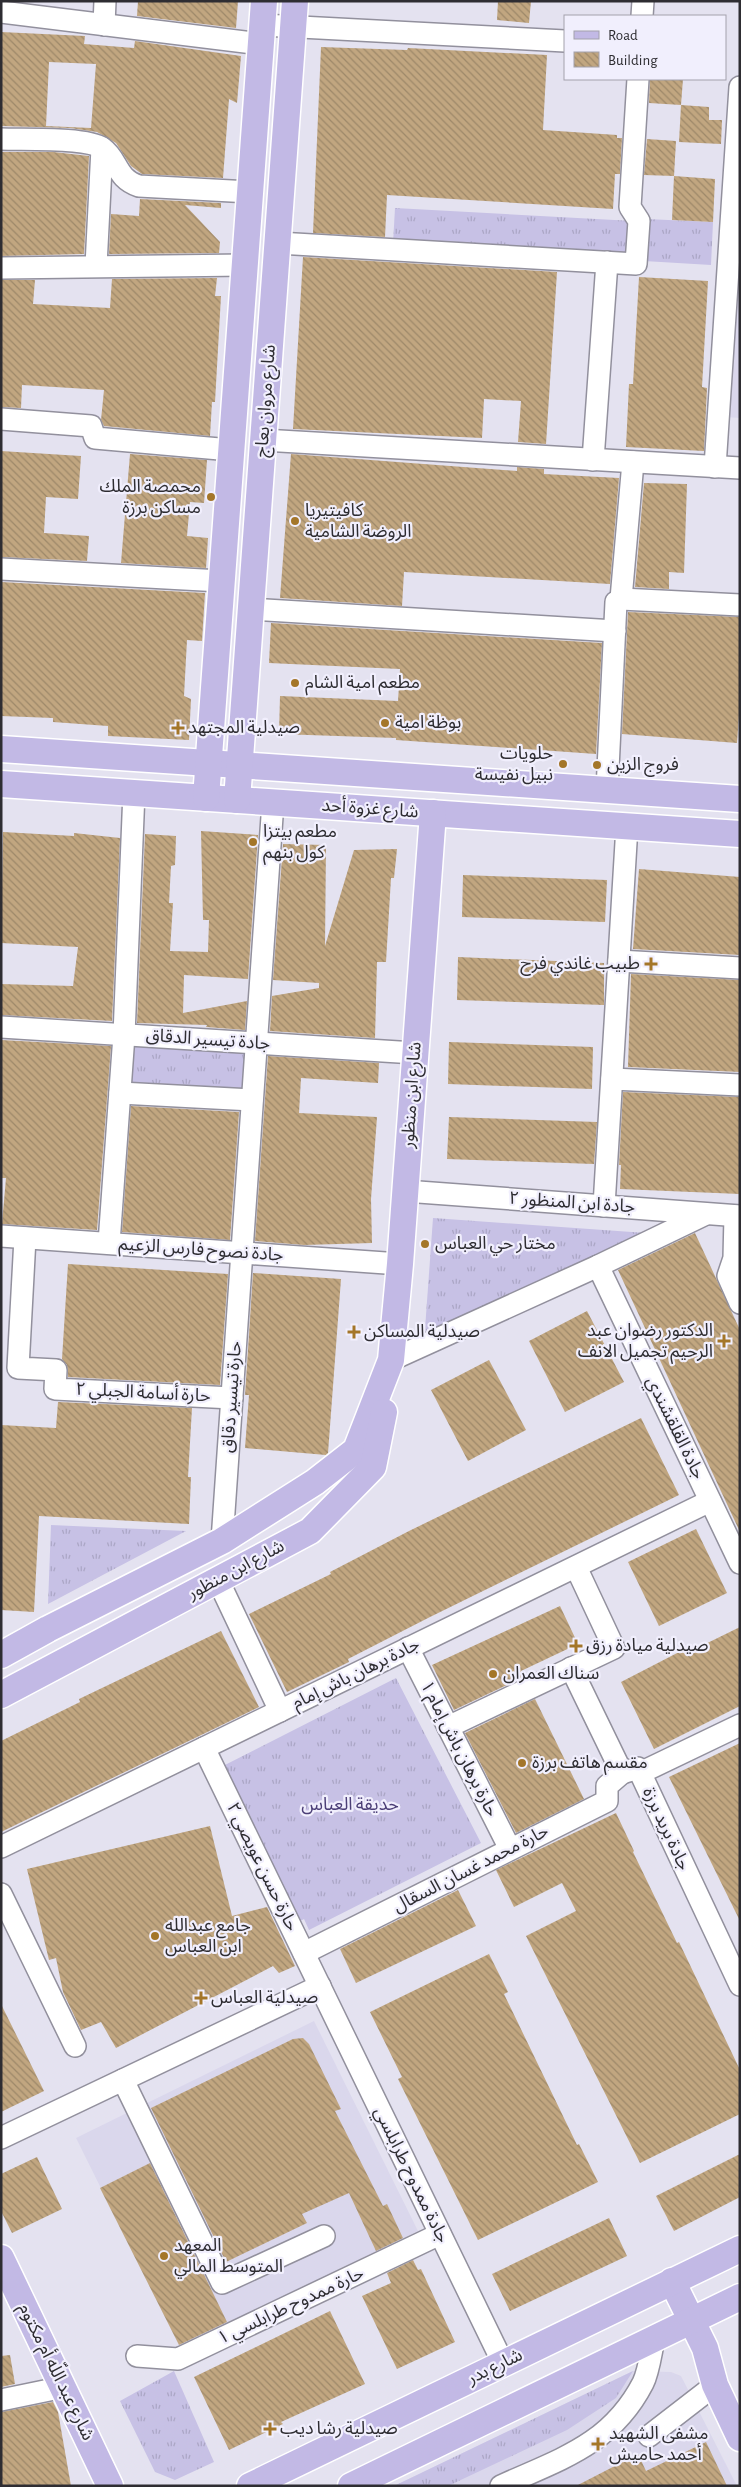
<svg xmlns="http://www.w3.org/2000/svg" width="741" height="2487" font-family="'Alegreya Sans','Noto Sans Arabic',sans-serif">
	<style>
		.built { fill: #dad7ec }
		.grass { fill: url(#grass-tufts) }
		.building { fill: url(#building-back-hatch); fill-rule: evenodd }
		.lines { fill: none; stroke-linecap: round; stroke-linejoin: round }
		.minor-casing { stroke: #92909d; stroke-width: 24 }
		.major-casing { stroke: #fff; stroke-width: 29 }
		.minor { stroke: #fff; stroke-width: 21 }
		.major { stroke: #c2b9e5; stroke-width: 26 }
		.poi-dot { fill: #a47629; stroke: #f1effd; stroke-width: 2 }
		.labels { text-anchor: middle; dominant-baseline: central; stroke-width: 4.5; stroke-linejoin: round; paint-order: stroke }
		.street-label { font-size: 18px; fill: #2e2d32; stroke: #f1effd }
		.poi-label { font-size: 18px; fill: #2e2d32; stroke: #f1effd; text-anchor: start }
		.park-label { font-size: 18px; fill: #4c3f77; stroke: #f1effd }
	</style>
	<defs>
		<pattern id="grass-tufts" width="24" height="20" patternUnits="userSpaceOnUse" patternTransform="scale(1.25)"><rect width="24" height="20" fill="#c7c1e5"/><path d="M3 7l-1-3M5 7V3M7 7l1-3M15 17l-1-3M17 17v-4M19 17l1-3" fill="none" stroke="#aba6c5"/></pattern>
		<pattern id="building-back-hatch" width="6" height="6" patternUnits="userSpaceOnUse" patternTransform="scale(1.25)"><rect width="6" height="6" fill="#c1a680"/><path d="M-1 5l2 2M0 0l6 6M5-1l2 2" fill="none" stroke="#9d8869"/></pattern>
	</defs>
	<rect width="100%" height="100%" fill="#e4e2f0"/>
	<g class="built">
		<polygon points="740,205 740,418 726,417"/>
		<polygon points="314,2021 418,2231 180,2347 76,2138"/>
		<polygon points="633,2371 671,2372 681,2376 737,2486 394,2486"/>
	</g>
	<g class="grass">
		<polygon points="395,208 633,221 631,256 393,244"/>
		<polygon points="646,219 713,222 711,265 644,261"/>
		<polygon points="124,1035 256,1043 252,1100 120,1093"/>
		<polygon points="433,1218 646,1233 424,1343"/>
		<polygon points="51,1525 186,1531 48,1604"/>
		<polygon points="396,1678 481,1843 309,1930 304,1919 298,1922 219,1768"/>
		<polygon points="174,2371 214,2462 175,2480 155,2472 120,2401"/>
		<polygon points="633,2371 616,2398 567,2430 448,2486 394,2486"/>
	</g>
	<g class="building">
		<polygon points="138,1 238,1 236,28 137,16"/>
		<polygon points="498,1 531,1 529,23 497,20"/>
		<path d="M1 32 85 36 84 44 134 48 135 41 241 56 237 103 229 99 223 178 142 174 131 166 116 143 97 132 70 128 1 126ZM49 62 96 64 91 128 46 126Z"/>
		<polygon points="321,47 407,50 408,48 547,55 543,130 617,135 617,138 622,138 620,174 615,174 613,209 387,195 385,237 313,233"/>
		<polygon points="650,79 683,79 681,105 649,103"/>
		<polygon points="681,105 709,107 709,120 722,120 721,144 679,142"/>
		<polygon points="647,139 676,141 674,176 644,175"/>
		<polygon points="1,152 53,152 89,156 84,254 1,256"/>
		<polygon points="674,176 715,179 713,222 672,220"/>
		<polygon points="140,199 221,203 221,208 185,205 220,242 219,253 109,254 111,214 139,216"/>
		<polygon points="303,257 557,272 546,444 518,442 521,401 484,399 482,438 293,429"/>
		<polygon points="639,277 708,281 702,387 707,388 704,451 626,447 629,384 633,384"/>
		<polygon points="217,278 215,296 221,296 215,402 212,402 210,436 104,426 101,420 104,390 22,385 21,408 1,407 1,280 35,280 33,304 110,308 112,279"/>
		<polygon points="1,451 81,456 78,499 46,497 44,533 89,536 87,561 1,557"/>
		<polygon points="130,454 207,460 204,503 190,502 187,536 208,538 206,568 121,563"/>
		<polygon points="291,454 517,471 517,467 544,469 544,474 619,478 610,584 404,572 402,606 280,598"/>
		<polygon points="644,483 687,484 684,573 669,572 669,589 635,587"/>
		<polygon points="1,582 205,593 202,641 187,640 184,696 191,699 189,740 108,736 108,726 53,722 53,718 1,716"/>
		<polygon points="628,612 740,617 740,700 737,743 622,734"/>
		<polygon points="271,623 602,643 596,754 396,740 396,738 279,734 280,696 398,701 400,669 269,663"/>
		<polygon points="201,831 258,835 248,979 184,975 183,1013 247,1001 245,1030 206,1027 207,1025 137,1023 145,834 176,836 175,865 171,866 169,903 173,903 170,951 208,952 209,920 203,920"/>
		<polygon points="3,832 74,836 74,833 120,838 112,1021 1,1015 1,984 73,986 78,947 1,943"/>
		<polygon points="283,844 326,845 325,946 354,850 397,849 394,878 391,878 386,962 377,962 375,1038 270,1031 272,996 319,988 319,983 273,980"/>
		<polygon points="639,869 740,877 740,955 633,949"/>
		<polygon points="463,875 607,880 605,922 462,917"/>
		<polygon points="458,957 604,963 604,1005 457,1000"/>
		<polygon points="631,974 740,980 740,1072 628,1067"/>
		<polygon points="1,1040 111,1046 97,1230 2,1224 6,1178 1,1178"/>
		<polygon points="449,1042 593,1047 592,1089 448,1084"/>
		<polygon points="268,1056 379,1063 378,1083 301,1078 299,1113 377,1117 371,1199 372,1243 304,1245 255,1241"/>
		<polygon points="623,1092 740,1097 740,1194 620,1189 621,1165 619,1165"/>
		<polygon points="131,1106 239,1112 230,1240 122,1232"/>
		<polygon points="449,1117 597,1122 594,1164 447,1159"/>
		<polygon points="695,1233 740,1330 740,1532 618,1270"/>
		<polygon points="68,1264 228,1274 220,1385 68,1377 67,1365 62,1359"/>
		<polygon points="253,1273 341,1279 328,1453 326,1455 245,1448 249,1395 245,1395"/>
		<polygon points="587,1311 624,1382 565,1412 529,1341"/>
		<polygon points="489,1360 526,1430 468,1461 431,1390"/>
		<polygon points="58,1402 192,1408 188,1477 191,1477 189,1524 39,1516 34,1612 1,1610 1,1425 56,1428"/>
		<polygon points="641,1418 679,1495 430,1617 348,1659 349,1662 287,1692 249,1614 331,1574 330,1572 409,1531"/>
		<polygon points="696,1529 727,1593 659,1626 628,1562"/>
		<polygon points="560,1606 578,1644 521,1671 524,1677 454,1710 432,1665"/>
		<polygon points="740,1627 740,1706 654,1749 621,1682 683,1650 685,1654"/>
		<polygon points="221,1631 259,1707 1,1832 1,1741 80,1702 79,1699"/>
		<polygon points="535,1699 584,1799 516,1833 465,1733"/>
		<polygon points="740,1743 740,1921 669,1777"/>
		<polygon points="616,1813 634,1851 633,1852 677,1943 679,1942 740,2070 740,2114 640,2163 526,1936 576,1911 562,1883 514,1907 496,1870"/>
		<polygon points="210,1826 232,1916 267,1907 295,1966 279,1973 273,1966 116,2048 101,2022 81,2030 63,1992 56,1958 49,1960 27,1869"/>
		<polygon points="458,1890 476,1926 356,1983 340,1949"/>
		<polygon points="489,1954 508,1992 504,1994 577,2145 579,2144 598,2182 478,2240 398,2079 402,2077 370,2012"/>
		<polygon points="1,2004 44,2091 1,2112"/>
		<polygon points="303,2038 309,2044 341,2109 335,2111 383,2206 387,2204 403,2238 376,2251 349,2193 302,2214 307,2223 226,2262 151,2108 293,2039"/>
		<polygon points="740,2154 740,2197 674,2231 656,2196"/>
		<polygon points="37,2157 62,2209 12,2233 1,2211 1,2174"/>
		<polygon points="150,2163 227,2322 179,2345 100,2188"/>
		<polygon points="609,2218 627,2256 510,2311 492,2274"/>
		<polygon points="413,2260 418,2270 421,2269 455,2342 397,2369 362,2296 391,2283 387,2273"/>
		<polygon points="330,2311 365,2384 281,2422 283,2424 229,2450 194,2377"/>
		<polygon points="10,2355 15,2384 1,2387 1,2356"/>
		<polygon points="53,2402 58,2412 71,2486 1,2486 1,2412"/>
		<polygon points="706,2442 727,2486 576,2486 638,2454 646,2471"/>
	</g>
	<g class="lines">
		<defs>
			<g id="minor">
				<polyline points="1,12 261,44"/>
				<polyline points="642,16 643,1"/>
				<polyline points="104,25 105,1"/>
				<polyline points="262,25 565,41"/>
				<path d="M1 139C23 140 86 137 102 148 119 160 115 178 139 186L250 192"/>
				<polyline points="278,243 636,264 639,221 630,207 638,79"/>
				<polyline points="96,266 102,148"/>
				<polyline points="1,268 245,265"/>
				<polyline points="1,419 91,426 95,438 231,450"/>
				<polyline points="263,440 740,468"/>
				<polyline points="593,460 607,262"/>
				<polyline points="715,467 740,87"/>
				<polyline points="1,569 221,581"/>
				<polyline points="621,599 740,605"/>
				<polyline points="251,609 615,631"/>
				<polyline points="607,790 616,602 621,599 633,462"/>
				<polyline points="619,961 740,968"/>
				<polyline points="1,1027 415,1053"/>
				<polyline points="612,1079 740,1085"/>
				<polyline points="120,1093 252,1100"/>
				<polyline points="405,1191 740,1216"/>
				<polyline points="604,1206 627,826"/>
				<polyline points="735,1216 734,1258 728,1276 740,1303"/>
				<polyline points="1,1236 400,1264"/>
				<polyline points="25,1238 18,1368 56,1370 55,1389 232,1398"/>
				<polyline points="109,1243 124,1035 134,792"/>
				<polyline points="598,1266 740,1563"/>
				<polyline points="391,1360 598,1266 706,1214"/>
				<polyline points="222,1541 273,802"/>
				<polyline points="218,1580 280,1711"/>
				<polyline points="408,1648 510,1849"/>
				<polyline points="571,1668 622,1773 638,1768 740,1985"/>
				<polyline points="448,1727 614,1648 576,1567"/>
				<polyline points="204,1748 503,2363"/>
				<polyline points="640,1773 740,1725"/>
				<polyline points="1,1847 710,1501"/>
				<polyline points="1,1894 75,2046"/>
				<polyline points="304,1953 607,1801 607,1786 622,1773"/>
				<polyline points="123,2080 222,2283 324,2236"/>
				<polyline points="1,2138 320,1986"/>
				<polyline points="137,2356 178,2359 440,2234"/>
				<polyline points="1,2400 64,2387"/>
				<polyline points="649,2436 715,2385"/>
				<path d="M501 2486C560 2459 611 2445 643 2383 649 2371 651 2352 654 2339"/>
			</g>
			<g id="major">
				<polyline points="1,749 740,799"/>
				<polyline points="1,784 740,834"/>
				<polyline points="206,798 264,1"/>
				<polyline points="237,800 295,1"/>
				<polyline points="1,1655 48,1629 222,1541 315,1482 356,1450 391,1360 400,1264 433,813"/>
				<polyline points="1,1695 310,1531 373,1467 384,1412"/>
				<polyline points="1,2258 110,2486"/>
				<polyline points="672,2281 705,2348 715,2385 740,2438"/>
				<polyline points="250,2486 740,2249"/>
				<polyline points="351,2486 740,2297"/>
			</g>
		</defs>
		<use href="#minor" class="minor-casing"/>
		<use href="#major" class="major-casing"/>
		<use href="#minor" class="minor"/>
		<use href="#major" class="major"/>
	</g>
	<g class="poi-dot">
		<circle cx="211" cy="497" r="5"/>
		<circle cx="295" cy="521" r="5"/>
		<circle cx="295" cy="683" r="5"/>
		<circle cx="385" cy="723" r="5"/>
		<path d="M175.5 720.5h5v5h5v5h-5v5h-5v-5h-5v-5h5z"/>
		<circle cx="563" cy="764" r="5"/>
		<circle cx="597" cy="765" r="5"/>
		<circle cx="253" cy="842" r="5"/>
		<path d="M648.5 956.5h5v5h5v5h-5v5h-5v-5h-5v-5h5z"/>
		<circle cx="425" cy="1244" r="5"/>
		<path d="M351.5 1324.5h5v5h5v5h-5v5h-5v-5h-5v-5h5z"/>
		<path d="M721.5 1333.5h5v5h5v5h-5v5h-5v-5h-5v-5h5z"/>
		<path d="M573.5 1638.5h5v5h5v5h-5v5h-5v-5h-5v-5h5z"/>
		<circle cx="493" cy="1674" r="5"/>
		<circle cx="522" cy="1763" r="5"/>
		<circle cx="155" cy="1936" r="5"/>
		<path d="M198.5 1990.5h5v5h5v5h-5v5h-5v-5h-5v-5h5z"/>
		<circle cx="164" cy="2256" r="5"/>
		<path d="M267.5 2421.5h5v5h5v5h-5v5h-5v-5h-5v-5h5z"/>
		<path d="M595.5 2436.5h5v5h5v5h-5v5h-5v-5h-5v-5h5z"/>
	</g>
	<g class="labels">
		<g class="street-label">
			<text transform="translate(266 401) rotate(-86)">شارع مروان بعاج</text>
			<text transform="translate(370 809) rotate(4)">شارع غزوة أحد</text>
			<text transform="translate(208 1040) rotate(4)">جادة تيسير الدقاق</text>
			<text transform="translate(412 1095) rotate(-86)">شارع ابن منظور</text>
			<text transform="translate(572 1203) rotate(4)">جادة ابن المنظور ٢</text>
			<text transform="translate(201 1250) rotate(4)">جادة نصوح فارس الزعيم</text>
			<text transform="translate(143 1393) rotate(3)">حارة أسامة الجبلي ٢</text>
			<text transform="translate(232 1397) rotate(-86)">حارة تيسير دقاق</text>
			<text transform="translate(675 1428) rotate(64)">جادة القلقشندي</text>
			<text transform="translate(236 1570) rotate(-28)">شارع ابن منظور</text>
			<text transform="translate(356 1674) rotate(-26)">جادة برهان باش إمام</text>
			<text transform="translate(459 1749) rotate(63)">حارة برهان باش إمام ١</text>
			<text transform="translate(666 1829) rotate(65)">جادة بريد برزة</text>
			<text transform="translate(262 1867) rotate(64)">حارة حسن عويصي ٢</text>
			<text transform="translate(471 1869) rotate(-27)">حارة محمد غسان السقال</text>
			<text transform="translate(411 2175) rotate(64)">جادة ممدوح طرابلسي</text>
			<text transform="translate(291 2306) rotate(-25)">حارة ممدوح طرابلسي ١</text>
			<text transform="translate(495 2367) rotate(-26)">شارع بدر</text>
			<text transform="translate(56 2372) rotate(64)">شارع عبد اللّه أم مكتوم</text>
		</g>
		<g class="poi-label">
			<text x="201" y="487" text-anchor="end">محمصة الملك<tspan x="201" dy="21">مساكن برزة</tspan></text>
			<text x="305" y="511">كافيتيريا<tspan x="305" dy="21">الروضة الشامية</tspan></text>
			<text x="305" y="683">مطعم امية الشام</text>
			<text x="395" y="723">بوظة امية</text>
			<text x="188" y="728">صيدلية المجتهد</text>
			<text x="553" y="754" text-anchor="end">حلويات<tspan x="553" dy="21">نبيل نفيسة</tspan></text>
			<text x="607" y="765">فروج الزين</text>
			<text x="263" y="832">مطعم بيتزا<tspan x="263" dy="21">كول بنهم</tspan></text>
			<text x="640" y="964" text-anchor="end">طبيب غاندي فرح</text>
			<text x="435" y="1244">مختار حي العباس</text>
			<text x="713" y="1331" text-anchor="end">الدكتور رضوان عبد<tspan x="713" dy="21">الرحيم تجميل الانف</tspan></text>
			<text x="364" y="1332">صيدلية المساكن</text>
			<text x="586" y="1646">صيدلية ميادة رزق</text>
			<text x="503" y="1674">سناك العمران</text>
			<text x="532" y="1763">مقسم هاتف برزة</text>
			<text x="165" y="1926">جامع عبدالله<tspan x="165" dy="21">ابن العباس</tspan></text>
			<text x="211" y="1998">صيدلية العباس</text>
			<text x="174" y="2246">المعهد<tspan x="174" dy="21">المتوسط المالي</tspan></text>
			<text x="280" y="2429">صيدلية رشا ديب</text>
			<text x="609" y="2434">مشفى الشهيد<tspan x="609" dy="21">أحمد حاميش</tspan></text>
		</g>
		<g class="park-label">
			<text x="350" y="1805">حديقة العباس</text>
		</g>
	</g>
	<rect width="741" height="2487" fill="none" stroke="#2e2d32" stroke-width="5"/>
	<rect x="564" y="15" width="162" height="65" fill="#f1effd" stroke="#a3a1ac"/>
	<rect x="574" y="31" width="25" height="8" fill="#c2b9e5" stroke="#a3a1ac"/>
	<text x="608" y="40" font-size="15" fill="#2e2d32">Road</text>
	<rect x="574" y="52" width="25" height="15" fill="url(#building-back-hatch)" stroke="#a3a1ac"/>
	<text x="608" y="65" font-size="15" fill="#2e2d32">Building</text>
</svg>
